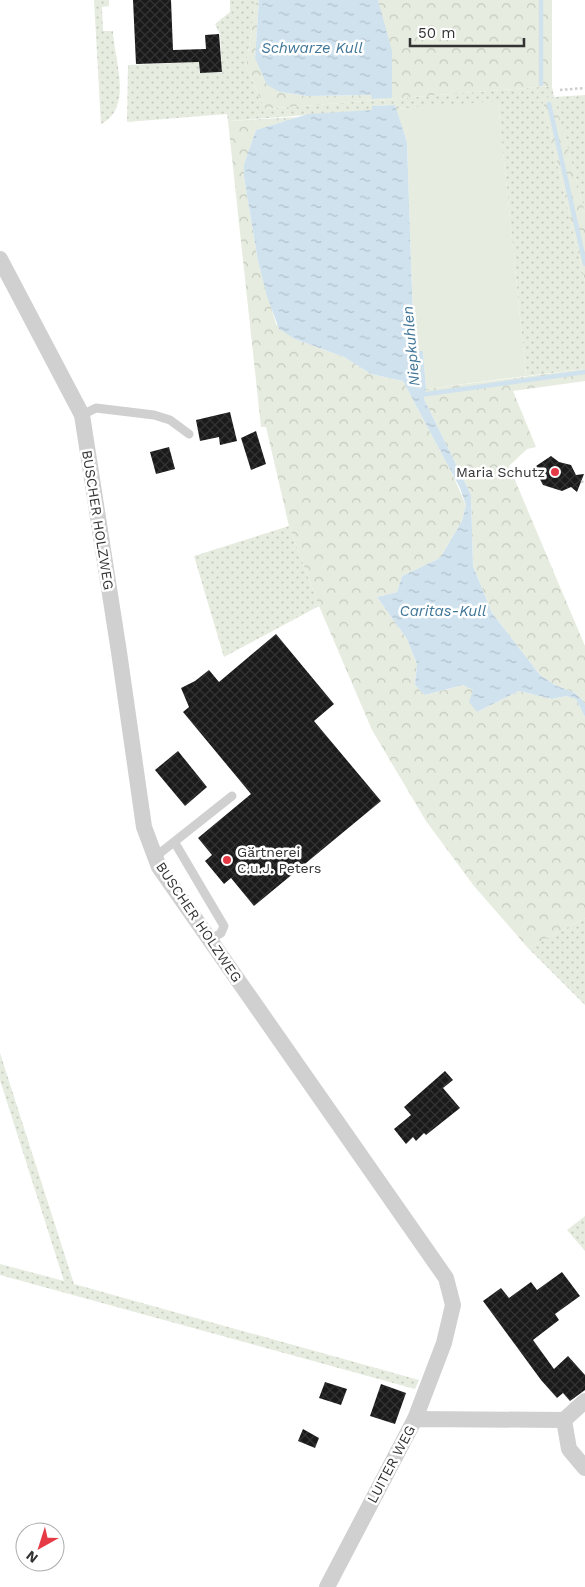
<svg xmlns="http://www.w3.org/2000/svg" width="585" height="1587" font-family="'Work Sans',sans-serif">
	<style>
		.grass { fill: url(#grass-dots) }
		.forest { fill: url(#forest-crowns) }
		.park { fill: #e6ecdf }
		.water { fill: url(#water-ripples) }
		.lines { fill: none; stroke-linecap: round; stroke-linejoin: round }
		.stream { stroke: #cfe2ee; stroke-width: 4.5 }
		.building { fill: url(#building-cross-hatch) }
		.path { stroke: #cdcdcd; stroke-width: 2.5; stroke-dasharray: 2.5 2.5; stroke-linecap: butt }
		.lane { stroke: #d0d0d0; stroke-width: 9 }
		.street { stroke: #d0d0d0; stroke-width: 16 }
		.poi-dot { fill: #e63946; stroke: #fff; stroke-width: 2 }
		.labels { text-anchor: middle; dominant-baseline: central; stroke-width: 5; stroke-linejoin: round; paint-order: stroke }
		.poi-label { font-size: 14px; fill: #333; stroke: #fff; text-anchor: end }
		.street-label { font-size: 14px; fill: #333; stroke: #fff }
		.water-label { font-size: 15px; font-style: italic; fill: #3f7597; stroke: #fff }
	</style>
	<defs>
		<pattern id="grass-dots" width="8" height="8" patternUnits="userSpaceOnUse" patternTransform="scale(1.25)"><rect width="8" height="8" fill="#e6ecdf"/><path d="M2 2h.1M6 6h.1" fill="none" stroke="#c6cbc0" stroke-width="1.8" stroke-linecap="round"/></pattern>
		<pattern id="forest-crowns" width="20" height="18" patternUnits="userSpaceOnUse" patternTransform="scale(1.25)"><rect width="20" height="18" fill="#e6ecdf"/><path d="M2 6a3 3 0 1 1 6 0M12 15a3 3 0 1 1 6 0" fill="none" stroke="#c6cbc0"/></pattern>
		<pattern id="water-ripples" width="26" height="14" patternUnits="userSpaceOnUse" patternTransform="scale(1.25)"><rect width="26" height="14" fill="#cfe2ee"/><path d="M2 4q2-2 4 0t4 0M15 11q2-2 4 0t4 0" fill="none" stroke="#b2c2cd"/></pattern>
		<pattern id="building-cross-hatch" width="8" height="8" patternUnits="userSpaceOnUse" patternTransform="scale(1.25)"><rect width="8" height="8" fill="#1a1a1a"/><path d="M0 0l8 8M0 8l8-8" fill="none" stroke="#333"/></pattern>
	</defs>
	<rect width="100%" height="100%" fill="#fff"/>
	<g class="grass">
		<path d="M94 0H109V6L102 7 103 31H113C114 59 134 108 101 124Z"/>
		<polygon points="230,0 256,0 246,67 265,109 552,86 554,97 585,95 585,212 554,98 542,98 585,282 585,369 526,376 498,102 396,109 395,105 373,106 373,110 228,121 227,114 127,122 128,65 199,62 199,73 222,73 220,34 215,24 230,12"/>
		<polygon points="289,526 319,606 224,657 194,556"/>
		<polygon points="585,918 585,1005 528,948"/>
		<polygon points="0,1053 74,1284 419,1380 415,1389 0,1275 0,1264 64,1281 0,1080"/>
		<polygon points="585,1216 585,1251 567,1230"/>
	</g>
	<g class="forest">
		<polygon points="256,0 259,0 255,58 280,92 307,96 372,95 372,99 392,97 378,0 552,0 552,86 265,109 246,67"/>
		<polygon points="554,97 585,212 585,282 542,98"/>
		<polygon points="298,117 256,130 244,164 244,177 258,261 276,324 295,339 344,357 371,374 403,381 451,471 466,505 462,521 440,558 402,576 397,592 377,597 407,639 417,664 415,685 425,695 463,685 473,690 477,712 519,691 552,699 566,696 576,699 585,717 585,918 528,948 474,886 426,821 372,730 319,606 289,526 266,427 261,427 228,121"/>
		<polygon points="585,369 585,381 513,391 536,447 527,449 509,466 585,646 585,704 575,693 555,685 540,675 492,613 473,566 471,495 424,399 426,389"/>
	</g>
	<polygon class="park" points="498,101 526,376 426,389 423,351 414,351 407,142 396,109"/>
	<g class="water">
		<polygon points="259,0 378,0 392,51 392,98 372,99 371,95 307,96 280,92 267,85 255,58"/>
		<polygon points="395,105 407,142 414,351 423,351 426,389 424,399 471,495 473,566 492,613 540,675 555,685 575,693 582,700 585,704 585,717 576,699 566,696 552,699 519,691 477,712 469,702 473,690 463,685 425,695 415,685 417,664 407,639 377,597 397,592 402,576 440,558 462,521 466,505 460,488 403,381 371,374 344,357 295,339 279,329 267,296 258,261 244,177 244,164 256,130 308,114 372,110 372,106"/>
	</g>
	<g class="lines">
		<g class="stream">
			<polyline points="541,0 541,84"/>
			<polyline points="549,104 585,264"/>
			<polyline points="420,395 585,372"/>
		</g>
	</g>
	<g class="building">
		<polygon points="133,0 171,0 173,50 206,49 205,35 219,34 222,72 200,73 199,62 136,64"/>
		<polygon points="230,412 237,441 220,445 219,437 200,441 196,420"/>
		<polygon points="256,431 266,464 251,470 241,438"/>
		<polygon points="169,447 175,469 156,474 150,452"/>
		<polygon points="551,456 559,462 571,465 576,475 584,474 577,492 571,487 562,491 543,485 535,470 536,466"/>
		<polygon points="276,634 334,704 314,721 381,801 254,906 231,878 224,884 205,861 212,855 198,838 251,794 183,712 189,707 181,688 195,681 209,670 219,682"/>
		<polygon points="178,751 207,787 185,806 155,770"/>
		<polygon points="445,1071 453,1080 443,1088 460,1108 426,1135 424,1133 416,1141 413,1137 406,1144 394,1129 411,1115 404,1107"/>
		<polygon points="562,1272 580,1296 555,1314 559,1320 533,1340 554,1369 568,1356 585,1375 585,1390 570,1401 563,1393 557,1398 541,1380 483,1301 501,1288 509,1298 531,1282 537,1290"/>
		<polygon points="325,1382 347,1389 341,1405 319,1398"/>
		<polygon points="381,1384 406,1393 395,1424 370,1416"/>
		<polygon points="303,1429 319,1438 315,1448 298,1441"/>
	</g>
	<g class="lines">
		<g class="path">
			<polyline points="560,90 585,88"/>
			<polyline points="581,482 585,481"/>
		</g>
		<g class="lane">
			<polyline points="82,415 96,408 154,415 170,420 189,434"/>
			<polyline points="175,843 224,926 221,933 210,940"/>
			<polyline points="155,857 232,796"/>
		</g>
		<g class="street">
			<polyline points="0,259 82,415 119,652 144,827 159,867 446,1278 453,1305 444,1343 415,1419"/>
			<polyline points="564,1420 569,1449 585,1468"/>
			<polyline points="327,1587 415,1419 564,1420 585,1401"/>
		</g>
	</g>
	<g class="poi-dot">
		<circle cx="555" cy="472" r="5"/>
		<circle cx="227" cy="860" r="5"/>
	</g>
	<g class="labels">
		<g class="poi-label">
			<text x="545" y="472">Maria Schutz</text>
			<text x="237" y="852" text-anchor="start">Gärtnerei<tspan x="237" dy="16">C.u.J. Peters</tspan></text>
		</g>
		<g class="street-label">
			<text transform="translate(98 520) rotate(81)">BUSCHER HOLZWEG</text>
			<text transform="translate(199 922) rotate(56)">BUSCHER HOLZWEG</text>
			<text transform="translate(391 1464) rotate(-62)">LUITER WEG</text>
		</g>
		<g class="water-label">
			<text x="312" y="48">Schwarze Kull</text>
			<text transform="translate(411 346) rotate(-95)">Niepkuhlen</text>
			<text x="443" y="611">Caritas-Kull</text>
		</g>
	</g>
	<g transform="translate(40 1547) rotate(219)"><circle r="24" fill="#ffffff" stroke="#adadad"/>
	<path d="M0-4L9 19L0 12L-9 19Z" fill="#e63946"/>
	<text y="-8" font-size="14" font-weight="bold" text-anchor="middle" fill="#333333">N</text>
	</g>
	<path d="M410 38v8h114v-8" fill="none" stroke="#333333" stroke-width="2.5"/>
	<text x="418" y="38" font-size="15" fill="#333333" stroke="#ffffff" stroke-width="4" paint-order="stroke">50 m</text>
</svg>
